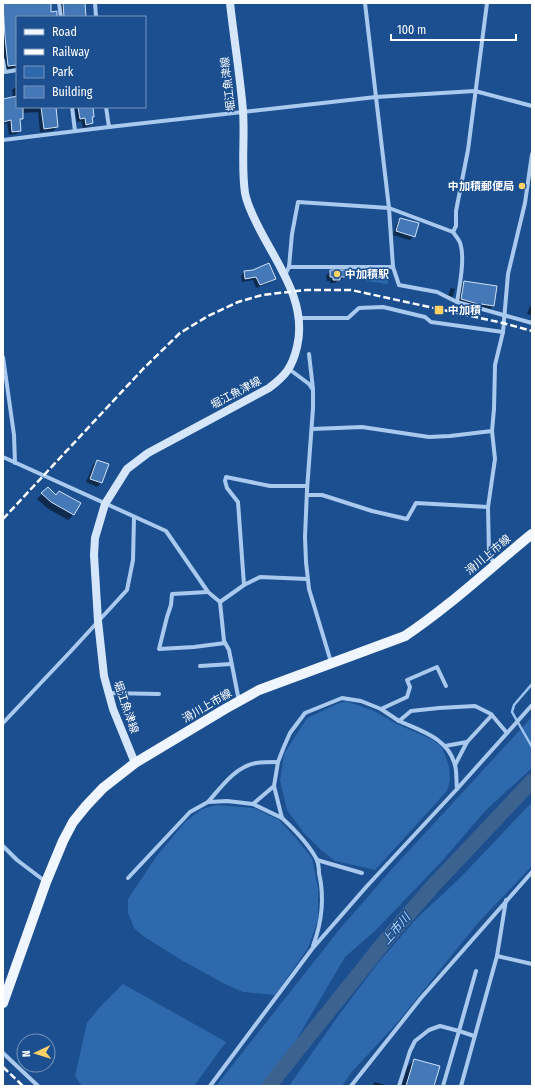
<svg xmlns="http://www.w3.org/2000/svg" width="535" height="1089" font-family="'Fira Sans Condensed','Noto Sans JP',sans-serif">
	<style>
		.green { fill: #2e69ad }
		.shadow { fill: #0007 }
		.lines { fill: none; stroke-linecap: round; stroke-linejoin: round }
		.stream { stroke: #9cc4f0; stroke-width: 2.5 }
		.river { stroke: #3c6290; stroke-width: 15 }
		.building { fill: #4478b7; stroke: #cfe3fa }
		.minor { stroke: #a9c9ee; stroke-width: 4 }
		.secondary { stroke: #d6e6fa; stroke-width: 8 }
		.primary { stroke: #f0f6ff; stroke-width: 10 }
		.rail { stroke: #fff; stroke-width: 2.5; stroke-dasharray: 7 3; stroke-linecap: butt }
		.poi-dot { fill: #ffd166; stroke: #1b4f8f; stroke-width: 1.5 }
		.labels { text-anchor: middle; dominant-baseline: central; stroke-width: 3; stroke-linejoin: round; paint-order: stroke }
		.street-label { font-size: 11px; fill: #fff; stroke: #1b4f8f }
		.poi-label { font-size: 11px; font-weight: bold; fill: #fff; stroke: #1b4f8f; text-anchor: start }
		.water-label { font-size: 12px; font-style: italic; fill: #b5d3f5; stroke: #1b4f8f }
	</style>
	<rect width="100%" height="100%" fill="#1b4f8f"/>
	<g class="green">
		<polygon points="366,271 387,273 388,284 366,281"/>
		<polygon points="346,701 372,710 397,724 431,739 442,747 449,766 450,780 447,791 375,870 335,861 321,850 303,832 287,810 280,781 284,754 307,718 337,704"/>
		<polygon points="532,717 532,768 486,810 442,861 376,930 345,957 294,1044 263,1086 216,1086 339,930 391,870"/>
		<polygon points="532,802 532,866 477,924 396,1024 351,1073 342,1086 289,1086 338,1016 378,963 416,919 460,878"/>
		<polygon points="217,805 254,808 279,820 295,837 312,858 318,888 318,920 308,948 275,995 243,992 223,983 183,961 143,936 134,928 128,913 128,899 156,857 186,821 202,809"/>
		<polygon points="123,984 226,1042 194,1086 82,1086 75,1076 87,1023 99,1008"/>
	</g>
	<g class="shadow">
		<polygon points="3,3 50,3 50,13 57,17 17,17 17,68 4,70 3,57"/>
		<polygon points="59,3 86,3 84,7 85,17 60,17"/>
		<polygon points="17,86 17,107 60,107 55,110 57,127 53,131 40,132 38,112 22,113 22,119 19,122 20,130 16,134 9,135 7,123 3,124 3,100 13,98 12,90"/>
		<polygon points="74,107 92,107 93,116 91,118 92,123 88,127 83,128 81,121 77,122"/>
		<polygon points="400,219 414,236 410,240 393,235 397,223"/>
		<polygon points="254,271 274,278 271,282 256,288 253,280 242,282 241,276 244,272"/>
		<polygon points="330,272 344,277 340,281 337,281 335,283 330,283 330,281 327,281 326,275"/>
		<polygon points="464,282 494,305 490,309 458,303 460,286"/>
		<polygon points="451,288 455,289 452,297 448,296"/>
		<polygon points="530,306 532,307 532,315 527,314"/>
		<polygon points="97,461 108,465 101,483 97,487 86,482 93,465"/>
		<polygon points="48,488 55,496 59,492 73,515 68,520 47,508 37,499"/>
		<polygon points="414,1060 433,1086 401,1086 406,1068"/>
		<polygon points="375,1082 389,1086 372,1086"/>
	</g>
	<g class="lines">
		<polyline class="stream" points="532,684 514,705 512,712 532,747"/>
		<polyline class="river" points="269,1086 385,941 433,886 532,781"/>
	</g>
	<g class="building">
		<polygon points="3,3 51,3 51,12 57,11 57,17 17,17 17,65 8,66 5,37"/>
		<polygon points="63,3 85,3 86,17 64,17"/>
		<polygon points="17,96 17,107 23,107 23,119 20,119 21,131 12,132 11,120 3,122 3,99"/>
		<polygon points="41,107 56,107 58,127 44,129"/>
		<polygon points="78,107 93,107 94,117 92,117 93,123 86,125 85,118 80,119"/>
		<polygon points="400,218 419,223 415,237 396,231"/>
		<polygon points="269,263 276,279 260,285 256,277 245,279 244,271 253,270"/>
		<polygon points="330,270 345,270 345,277 340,277 340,280 333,280 333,277 330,277"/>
		<polygon points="464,281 497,286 494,306 481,304 481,305 461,299"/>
		<polygon points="97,460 109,464 102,483 90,479"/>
		<polygon points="48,487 56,495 59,491 81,503 74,515 51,502 41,493"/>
		<polygon points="414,1059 440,1066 434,1086 406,1086"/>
	</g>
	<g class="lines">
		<g class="minor">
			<polyline points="59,3 61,17"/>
			<polyline points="95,3 96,17"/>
			<polyline points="365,3 389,208 393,267 399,285 437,292 457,302 532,323"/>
			<polyline points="3,60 5,72 17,70"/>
			<polyline points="72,107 75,131"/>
			<polyline points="106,107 109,127"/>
			<polyline points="3,140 109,127 376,97 475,91 532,106"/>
			<polyline points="289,267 393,267"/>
			<polyline points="285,275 289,267 292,234 298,202 389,208 453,232"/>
			<path d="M457 302C459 289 467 251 458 239 456 236 455 235 453 232L456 226V211L468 150 487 3"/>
			<polyline points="299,318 348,318 359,308 383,307 425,317 431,322 503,332"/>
			<polyline points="309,354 313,389"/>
			<polyline points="3,357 14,435 15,463"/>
			<polyline points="289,369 309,384 313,390 313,408 307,490 305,537 306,562 309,589 331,662"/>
			<polyline points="312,429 362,427 429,437 450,436 492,431"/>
			<polyline points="3,457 166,531 208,592 220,602 224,641 229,650 239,701"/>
			<polyline points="307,495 322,495 372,511 407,519 416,503 488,507"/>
			<polyline points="494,564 489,554 488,507 495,459 492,431 494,409 495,365 503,332 508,274 525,203 532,154"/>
			<polyline points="244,585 238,502 227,488 225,481 226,477 270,486 307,486"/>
			<polyline points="208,592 172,594 171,605 167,617 159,649 194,647 225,643"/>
			<polyline points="220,602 244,585 260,577 307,579"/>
			<polyline points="200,666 231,664"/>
			<polyline points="109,693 159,694"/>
			<polyline points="399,721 381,709 407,697 410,687 407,680 437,667 446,686"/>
			<polyline points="3,723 71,651 127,590 133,560 134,518"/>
			<polyline points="467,742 492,715"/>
			<polyline points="445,746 467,742 455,765"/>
			<polyline points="274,786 282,818 253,804 274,786 278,762 283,749 290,733 305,713 342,698 361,701 381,709"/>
			<path d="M457 789C456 781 457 772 455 765 448 738 421 731 399 721L411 711 439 708 475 706 491 714 507 733"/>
			<path d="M208 802C222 786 235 767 256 763 263 762 271 762 278 762"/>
			<path d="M282 818C295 830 307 842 316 858 318 862 319 868 319 873 325 899 322 922 313 946"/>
			<polyline points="3,846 17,860 46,882"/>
			<polyline points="317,860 362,873"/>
			<polyline points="128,878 190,812 208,802 227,801 253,804"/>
			<polyline points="497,956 532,964"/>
			<polyline points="3,1053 38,1086"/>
			<polyline points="210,1086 312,949 367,886 457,789 532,705"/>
			<polyline points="351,1086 421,998 532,872"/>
			<polyline points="399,1086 410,1051 415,1041 429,1030 440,1026 459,1031 476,971"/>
			<polyline points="443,1086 459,1031 474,1036"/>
			<polyline points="461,1086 497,956 506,900"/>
		</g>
		<path class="secondary" d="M135 763 113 709 104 676 98 621 94 555 95 538 105 504 127 469 148 453 269 388C285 376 292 368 297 347 308 301 276 263 257 224 252 214 247 204 245 193 241 166 245 138 243 111 240 75 234 39 230 3"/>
		<path class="primary" d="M3 1003 46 882 63 841 73 822 86 806 103 788 135 763 225 709 259 690 405 636C450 606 490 568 532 534"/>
		<g class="rail">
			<polyline points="3,519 143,369 180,333 208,316 238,302 262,295 306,290 351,290 503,323 532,331"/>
			<polyline points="3,1067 23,1086"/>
		</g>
	</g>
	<g class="poi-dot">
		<circle cx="522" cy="186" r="4"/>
		<circle cx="337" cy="274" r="4"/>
		<rect x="434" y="305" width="10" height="10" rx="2"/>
	</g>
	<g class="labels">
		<g class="street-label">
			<text transform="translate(228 84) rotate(-97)">堀江魚津線</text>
			<text transform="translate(236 393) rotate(-28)">堀江魚津線</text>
			<text transform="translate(488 555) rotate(-40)">滑川上市線</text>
			<text transform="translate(207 706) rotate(-30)">滑川上市線</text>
			<text transform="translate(126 707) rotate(71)">堀江魚津線</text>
		</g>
		<g class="poi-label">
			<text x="514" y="186" text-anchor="end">中加積郵便局</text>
			<text x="345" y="274">中加積駅</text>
			<text x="448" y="310">中加積</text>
		</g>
		<g class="water-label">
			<text transform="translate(396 929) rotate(-49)">上市川</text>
		</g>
	</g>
	<rect width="535" height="1089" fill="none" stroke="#ffffff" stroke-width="8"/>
	<rect x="16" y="16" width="130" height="92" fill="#1b4f8f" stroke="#7695bc"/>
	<rect x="24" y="29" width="20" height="6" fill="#f0f6ff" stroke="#7695bc"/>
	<text x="52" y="36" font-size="12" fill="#ffffff">Road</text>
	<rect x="24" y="49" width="20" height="6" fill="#ffffff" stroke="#7695bc"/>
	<text x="52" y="56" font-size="12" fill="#ffffff">Railway</text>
	<rect x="24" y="66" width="20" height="12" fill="#2e69ad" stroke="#7695bc"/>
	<text x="52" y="76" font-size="12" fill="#ffffff">Park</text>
	<rect x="24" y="86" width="20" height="12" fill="#4478b7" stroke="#7695bc"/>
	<text x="52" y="96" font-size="12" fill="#ffffff">Building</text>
	<g transform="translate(36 1053) rotate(266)"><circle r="19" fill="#1b4f8f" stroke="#7695bc"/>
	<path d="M0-3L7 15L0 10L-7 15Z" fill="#ffd166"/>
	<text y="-6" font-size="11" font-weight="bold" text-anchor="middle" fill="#ffffff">N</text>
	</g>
	<path d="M391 34v6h125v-6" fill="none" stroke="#ffffff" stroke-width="2"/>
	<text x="397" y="34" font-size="12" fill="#ffffff" stroke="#1b4f8f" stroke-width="3" paint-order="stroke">100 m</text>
</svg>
